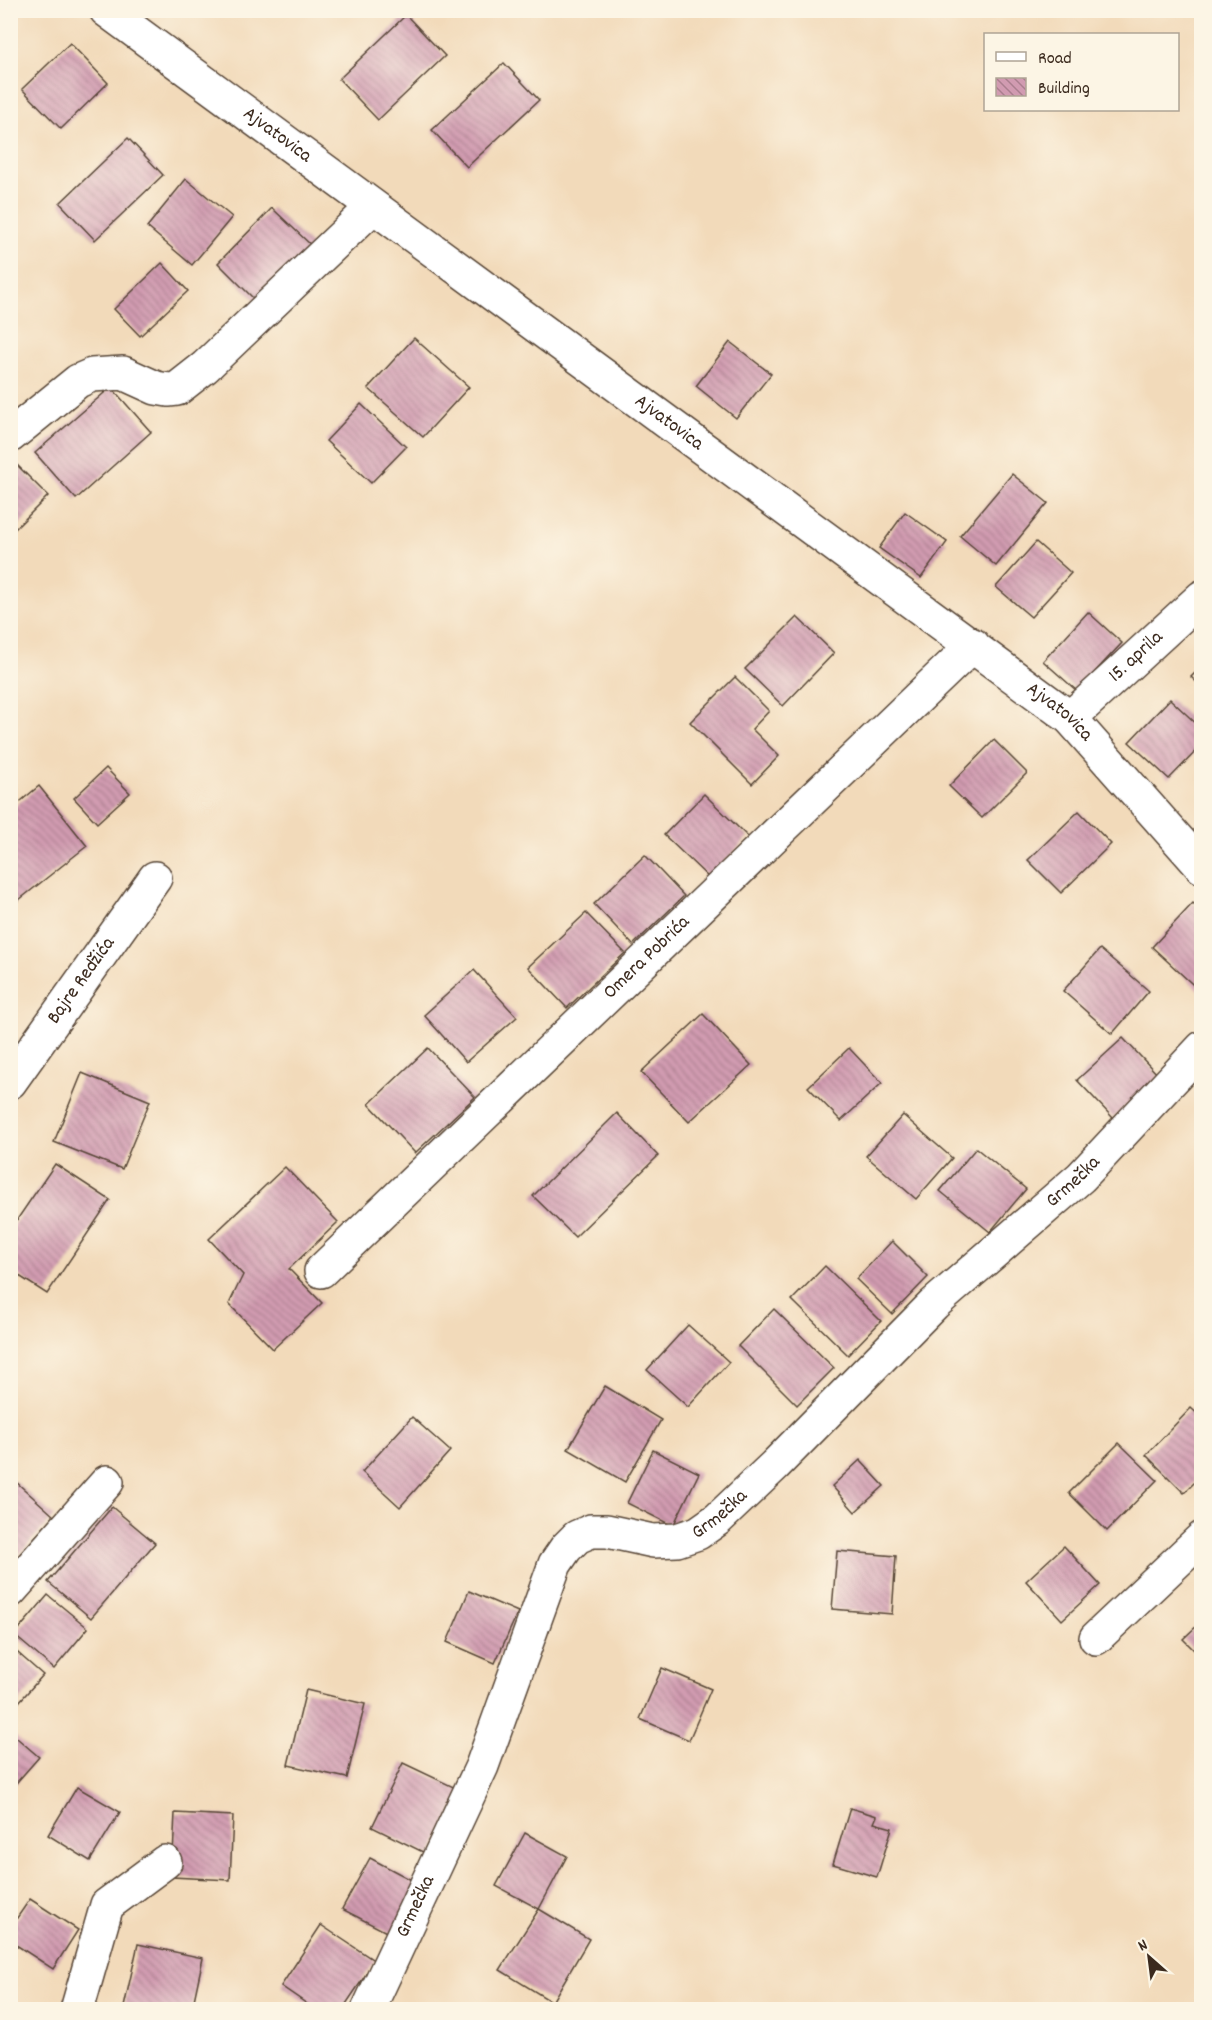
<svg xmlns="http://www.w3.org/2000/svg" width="1212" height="2020" font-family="Dekko,sans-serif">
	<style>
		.building { fill: url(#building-back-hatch) }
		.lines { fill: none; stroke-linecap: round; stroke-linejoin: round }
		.minor-casing { stroke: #564435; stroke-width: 36 }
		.minor { stroke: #fff; stroke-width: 33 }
		.labels { text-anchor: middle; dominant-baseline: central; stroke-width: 4.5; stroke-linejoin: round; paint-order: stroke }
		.street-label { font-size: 20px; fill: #3b2a1e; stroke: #fcf5e5 }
	</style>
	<defs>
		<pattern id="building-back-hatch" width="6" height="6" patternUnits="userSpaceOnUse" patternTransform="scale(1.5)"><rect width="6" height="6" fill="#d19bb1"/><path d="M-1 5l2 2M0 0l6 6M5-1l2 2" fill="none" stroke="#ab7f8f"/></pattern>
	</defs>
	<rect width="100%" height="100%" fill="#fcf5e5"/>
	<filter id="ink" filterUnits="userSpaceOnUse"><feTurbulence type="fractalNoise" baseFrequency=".0167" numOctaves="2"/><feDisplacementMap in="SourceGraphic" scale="12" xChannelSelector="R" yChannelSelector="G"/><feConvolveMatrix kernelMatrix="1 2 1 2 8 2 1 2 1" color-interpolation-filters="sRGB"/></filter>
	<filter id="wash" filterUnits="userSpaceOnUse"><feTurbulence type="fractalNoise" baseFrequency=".008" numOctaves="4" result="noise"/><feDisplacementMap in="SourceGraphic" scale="24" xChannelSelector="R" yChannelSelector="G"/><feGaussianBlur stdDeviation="1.35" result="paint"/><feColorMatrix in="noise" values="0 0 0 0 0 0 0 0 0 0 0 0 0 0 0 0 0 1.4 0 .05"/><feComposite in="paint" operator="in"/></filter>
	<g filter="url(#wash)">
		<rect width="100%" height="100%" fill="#f2daba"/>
		<g id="blocks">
			<g class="building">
				<polygon points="406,15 445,56 378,120 339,79"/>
				<polygon points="70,43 108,83 61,129 22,89"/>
				<polygon points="504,63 539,100 467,167 432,130"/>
				<polygon points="128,138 163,175 95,240 60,203"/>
				<polygon points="186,179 232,217 192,265 147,227"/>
				<polygon points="272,208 312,246 257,302 218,263"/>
				<polygon points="162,263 188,291 140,336 114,309"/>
				<polygon points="414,338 469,387 423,437 368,388"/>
				<polygon points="730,342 771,374 736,418 696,386"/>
				<polygon points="111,387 151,432 76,499 35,453"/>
				<polygon points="361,404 406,447 371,483 326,441"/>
				<polygon points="10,458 48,496 10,534"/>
				<polygon points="1012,474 1048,503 996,566 960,536"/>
				<polygon points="905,512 947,542 921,578 879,548"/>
				<polygon points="1036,542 1071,573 1031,617 996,587"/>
				<polygon points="1088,612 1122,643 1077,691 1043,661"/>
				<polygon points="797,617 834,653 783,706 745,669"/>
				<polygon points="1202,666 1202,687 1191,677"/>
				<polygon points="735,677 769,711 752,729 779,756 752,784 690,722"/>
				<polygon points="1170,699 1202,729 1202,745 1169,779 1129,742"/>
				<polygon points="994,740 1027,773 982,818 949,786"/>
				<polygon points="106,768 130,793 97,823 74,798"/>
				<polygon points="39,786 87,846 10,907 10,810"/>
				<polygon points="704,794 748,837 709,878 664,835"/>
				<polygon points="1079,811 1111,844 1061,893 1028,860"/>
				<polygon points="645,855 684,896 633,945 594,904"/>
				<polygon points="1193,903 1202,911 1202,993 1152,947"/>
				<polygon points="586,913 625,953 567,1008 528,967"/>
				<polygon points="1100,949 1149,991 1112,1034 1063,991"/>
				<polygon points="474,970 517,1017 466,1062 424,1015"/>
				<polygon points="703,1014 751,1065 689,1122 641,1072"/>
				<polygon points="1123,1038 1159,1076 1113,1118 1077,1080"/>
				<polygon points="428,1048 475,1097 415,1153 369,1104"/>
				<polygon points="849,1048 882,1083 841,1121 808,1087"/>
				<polygon points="82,1073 150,1101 122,1169 54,1142"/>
				<polygon points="617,1113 658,1156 575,1237 533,1196"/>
				<polygon points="903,1115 952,1158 916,1199 866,1156"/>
				<polygon points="976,1148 1026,1189 990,1232 940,1191"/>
				<polygon points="55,1164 110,1200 47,1294 10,1270 10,1230"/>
				<polygon points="285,1167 338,1222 289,1269 322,1303 273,1349 229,1304 243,1275 209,1239"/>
				<polygon points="892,1241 928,1277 892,1314 856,1279"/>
				<polygon points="825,1266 881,1321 848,1355 792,1300"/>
				<polygon points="774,1309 834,1368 797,1405 738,1346"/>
				<polygon points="688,1325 729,1362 688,1407 647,1370"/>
				<polygon points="605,1386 661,1420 625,1482 568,1449"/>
				<polygon points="1191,1408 1202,1418 1202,1475 1184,1493 1146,1455"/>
				<polygon points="412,1417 450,1451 400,1507 362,1472"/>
				<polygon points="1119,1443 1157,1480 1107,1531 1069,1493"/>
				<polygon points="653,1450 699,1473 673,1526 627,1503"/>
				<polygon points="860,1460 884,1486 855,1512 832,1486"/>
				<polygon points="15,1481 54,1516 10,1565 10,1486"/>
				<polygon points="112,1507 155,1543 91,1618 48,1582"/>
				<polygon points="1064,1546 1100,1585 1062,1620 1026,1581"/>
				<polygon points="837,1551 896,1556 892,1614 832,1609"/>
				<polygon points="469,1591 518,1612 495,1663 447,1642"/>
				<polygon points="48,1595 88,1628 54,1669 14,1635"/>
				<polygon points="1202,1621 1202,1658 1183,1639"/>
				<polygon points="10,1646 43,1675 10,1712"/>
				<polygon points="662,1668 711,1689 689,1740 640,1719"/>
				<polygon points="306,1690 365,1704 347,1778 288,1765"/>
				<polygon points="10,1732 39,1757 10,1790"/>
				<polygon points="403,1763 462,1791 431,1856 372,1827"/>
				<polygon points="77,1787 120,1812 90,1861 48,1835"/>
				<polygon points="850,1808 877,1816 874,1823 892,1828 877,1877 833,1864"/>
				<polygon points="175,1813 233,1816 230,1880 172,1877"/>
				<polygon points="525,1833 567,1856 539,1909 496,1886"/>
				<polygon points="370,1858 421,1885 394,1936 342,1909"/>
				<polygon points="30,1899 78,1930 53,1969 10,1941 10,1928"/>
				<polygon points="539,1909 589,1939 552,2002 500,1970"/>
				<polygon points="321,1925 375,1961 342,2010 316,2010 281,1986"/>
				<polygon points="138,1944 203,1958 192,2010 137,2010 124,2007"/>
			</g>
		</g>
	</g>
	<g filter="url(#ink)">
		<use href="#blocks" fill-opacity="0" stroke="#564435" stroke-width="1.5"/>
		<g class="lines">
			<defs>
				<g id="minor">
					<path id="s1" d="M106 10 1070 718 1202 867"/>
					<polyline points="10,436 78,381 92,375 123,373 156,388 168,390 177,389 205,367 373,207"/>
					<path id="s2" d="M1070 718 1202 597"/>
					<path id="s3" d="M10 1082 155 878"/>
					<path id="s4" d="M321 1271 973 645"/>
					<polyline points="10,1591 107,1482"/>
					<polyline points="1096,1638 1202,1538"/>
					<polyline points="77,2010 107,1905 165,1862"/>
					<path id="s5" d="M368 2010 482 1766 555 1564 566 1548 577 1537 591 1531H607L653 1541 677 1540 698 1533 718 1519 775 1465 934 1304 1081 1177 1202 1048"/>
				</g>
			</defs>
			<use href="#minor" class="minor-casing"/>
			<use href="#minor" class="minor"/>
		</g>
	</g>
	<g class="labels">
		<g class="street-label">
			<text stroke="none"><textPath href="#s1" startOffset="212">Ajvatovica</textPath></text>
			<text stroke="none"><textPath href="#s1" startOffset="698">Ajvatovica</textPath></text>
			<text stroke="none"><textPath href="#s2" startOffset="90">15. aprila</textPath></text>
			<text stroke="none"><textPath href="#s1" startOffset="1184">Ajvatovica</textPath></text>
			<text stroke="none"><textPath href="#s4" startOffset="452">Omera Pobrića</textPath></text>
			<text stroke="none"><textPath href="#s3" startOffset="124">Bajre Redžića</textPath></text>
			<text stroke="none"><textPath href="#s5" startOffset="1158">Grmečka</textPath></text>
			<text stroke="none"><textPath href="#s5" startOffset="672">Grmečka</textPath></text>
			<text stroke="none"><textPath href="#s5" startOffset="114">Grmečka</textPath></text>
		</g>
	</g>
	<rect width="1212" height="2020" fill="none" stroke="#fcf5e5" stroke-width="36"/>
	<rect x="984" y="33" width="195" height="78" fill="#fcf5e5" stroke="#afa495" stroke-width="1.5"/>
	<rect x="996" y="52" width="30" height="9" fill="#ffffff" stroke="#afa495" stroke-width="1.5"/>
	<text x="1038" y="63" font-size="18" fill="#3b2a1e">Road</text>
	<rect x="996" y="78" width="30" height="18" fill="url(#building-back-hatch)" stroke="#afa495" stroke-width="1.5"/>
	<text x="1038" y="93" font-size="18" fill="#3b2a1e">Building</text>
	<g transform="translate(1149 1957) rotate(332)" stroke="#fcf5e5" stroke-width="4.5" paint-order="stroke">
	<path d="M0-4.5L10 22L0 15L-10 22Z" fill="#3b2a1e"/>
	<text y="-9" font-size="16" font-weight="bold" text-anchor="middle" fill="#3b2a1e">N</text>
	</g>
</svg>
